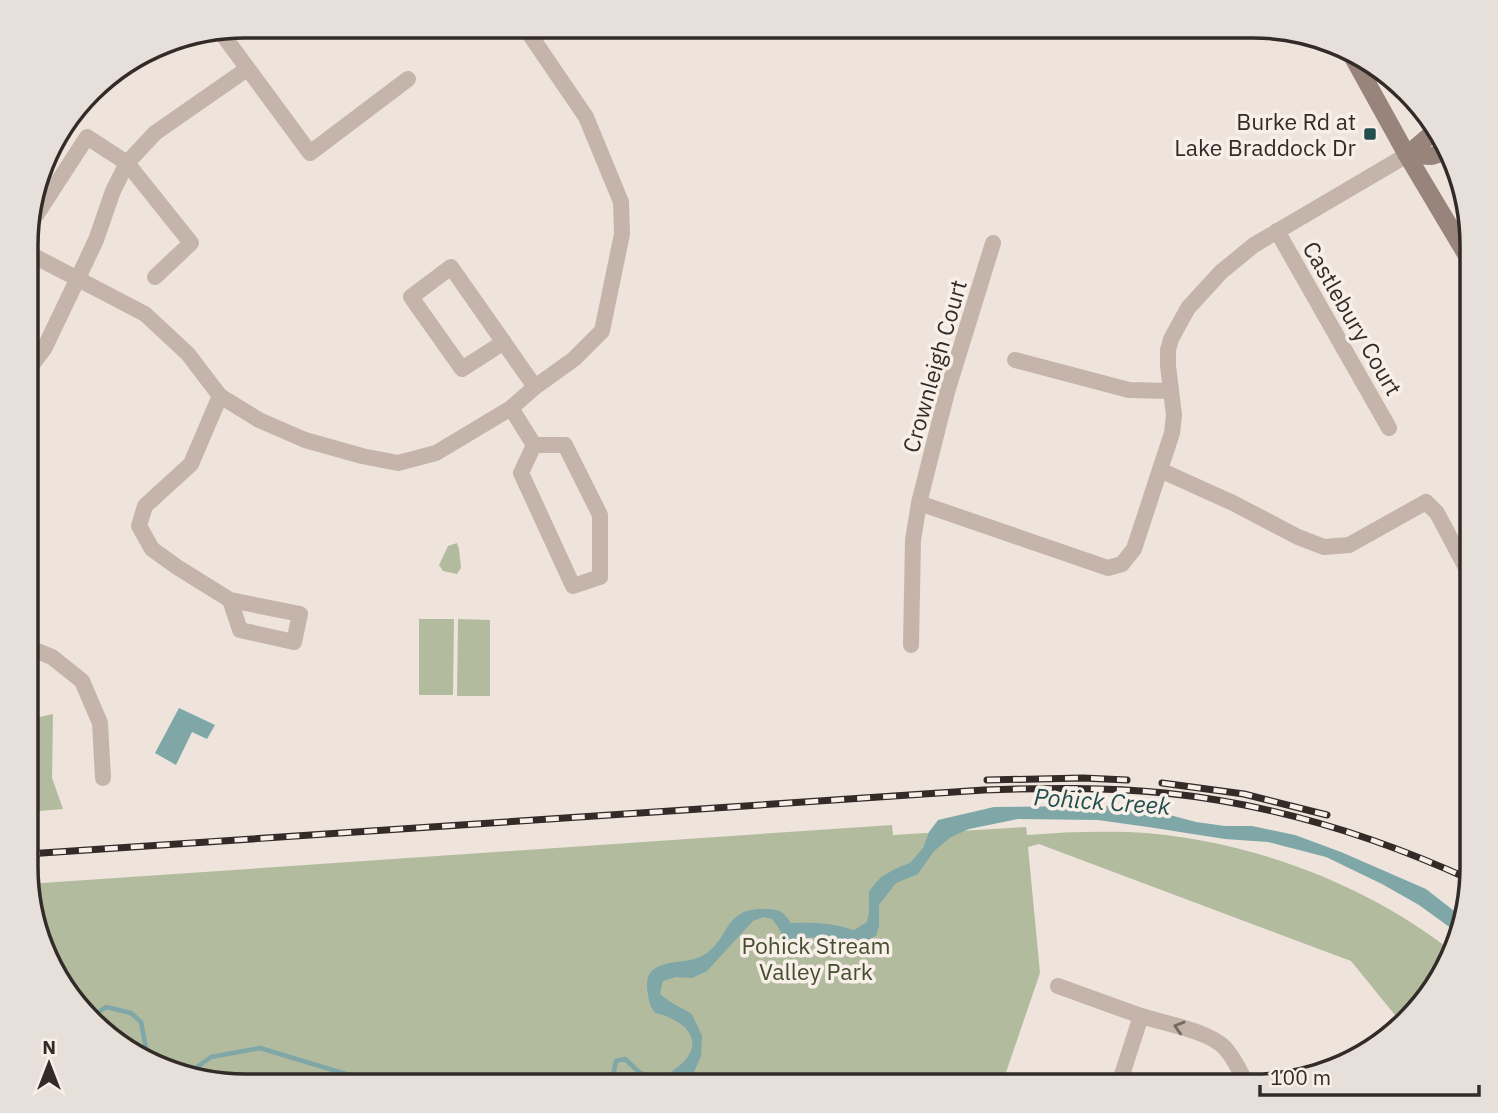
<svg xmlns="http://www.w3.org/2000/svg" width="1498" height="1113" font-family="'IBM Plex Sans',sans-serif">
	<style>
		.green { fill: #b3bb9e }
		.water { fill: #7fa7a7 }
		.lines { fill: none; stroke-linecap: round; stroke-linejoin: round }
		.stream { stroke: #7fa7a7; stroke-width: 4.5 }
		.street { stroke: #c5b4aa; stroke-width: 16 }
		.secondary { stroke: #98847b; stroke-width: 18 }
		.rail-casing { stroke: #332b28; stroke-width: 7 }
		.rail { stroke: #f7efe8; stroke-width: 4.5; stroke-dasharray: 13; stroke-linecap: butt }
		.oneway { stroke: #756962 }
		.poi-dot { fill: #234f4f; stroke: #f7efe8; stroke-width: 2.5 }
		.labels { text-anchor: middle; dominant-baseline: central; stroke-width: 7; stroke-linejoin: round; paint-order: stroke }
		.poi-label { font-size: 23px; fill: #332b28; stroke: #f7efe8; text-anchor: end }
		.street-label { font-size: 23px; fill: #332b28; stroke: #f7efe8 }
		.park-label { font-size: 23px; fill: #454e2f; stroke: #f7efe8 }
		.water-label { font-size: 24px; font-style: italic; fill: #234f4f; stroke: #f7efe8 }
		.rim { fill: none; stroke: #332b28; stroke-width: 3.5 }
	</style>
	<rect width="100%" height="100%" fill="#eee4dc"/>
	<g class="green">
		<polygon points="457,543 459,549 461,568 457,574 443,571 439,565 448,546"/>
		<polygon points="419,619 454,619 453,695 419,695"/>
		<polygon points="458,619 490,620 490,696 457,696"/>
		<polygon points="53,714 52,778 63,809 27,812 27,720"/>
		<path d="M892 825 893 835 1026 827 1027 835C1061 832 1095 831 1128 832 1242 837 1365 882 1454 953L1418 1012 1400 1025 1399 1020 1351 961 1039 844 1028 847 1040 973 1001 1087 232 1086 162 1070 101 1033 49 965 27 884Z"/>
	</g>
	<g class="water">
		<polygon points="179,708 215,725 207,739 192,732 176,765 155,753"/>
		<path d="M1105 806 1155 811 1196 822 1225 826H1252L1295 835 1341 852 1426 889 1463 918 1459 934 1419 905 1382 884 1326 857 1268 842 1225 839 1148 827 1098 820 1018 819 969 829 951 837 934 851 918 874 896 883 879 905V926L876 936C871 938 865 941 860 942 836 947 817 928 792 944L785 941 778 927 772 919 764 917 753 921 707 971 692 978 676 977 663 981 660 994 672 1003 692 1014 702 1036 701 1056 694 1072 682 1080 660 1079C666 1075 673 1071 679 1066 709 1041 683 1019 655 1013 649 1005 648 997 647 987 645 956 684 966 702 956 731 940 722 908 764 909 779 909 783 911 791 923 814 922 832 923 854 930L867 922 869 913V891L881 877 897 868 910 863 923 848 929 832 938 820 994 807Z"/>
	</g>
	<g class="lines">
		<g class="stream">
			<polyline points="90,1018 106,1007 131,1013 141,1022 147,1053 161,1070"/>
			<polyline points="181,1075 186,1075 211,1057 260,1048 369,1081 373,1086"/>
			<polyline points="611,1086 616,1061 625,1059 640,1073 660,1079 663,1078"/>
		</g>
		<g class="street">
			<polyline points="220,31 310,153 408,79"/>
			<polyline points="37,214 87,137 127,163 191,243 155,277"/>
			<polyline points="1277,231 1389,428"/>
			<polyline points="28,253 145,314 188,354 220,396 259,420 305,440 362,456 398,463 436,453 511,408 535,387 574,359 602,331 622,234 621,202 586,117 524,26"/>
			<polyline points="504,342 462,369 411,297 451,267 535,387"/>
			<polyline points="1015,360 1129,390 1171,391"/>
			<polyline points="28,370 44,349 78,278 96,240 113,191 127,163 155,133 247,69"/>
			<polyline points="220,396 191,464 145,506 139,526 152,549 177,567 230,600 300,614 294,642 240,630 230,600"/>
			<polyline points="511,408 534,445 521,473 573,586 600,577 600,515 565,445 534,445"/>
			<polyline points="1160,470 1233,503 1298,537 1324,547 1349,545 1426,502 1437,513 1471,577"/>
			<polyline points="919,503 1108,568 1122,564 1134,549 1172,433 1174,415 1168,366 1168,350 1171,339 1188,308 1221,272 1254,245 1407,155"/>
			<polyline points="911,645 913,540 919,503 947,392 993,243"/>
			<polyline points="27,647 52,657 82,681 100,723 103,778"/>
			<polyline points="1058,986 1141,1016"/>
			<path d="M1118 1087 1141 1016C1164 1023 1209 1031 1225 1048 1235 1059 1241 1073 1248 1087"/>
		</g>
		<g class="secondary">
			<polyline points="1350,52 1407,155 1472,264"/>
			<polyline points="1407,155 1432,156 1450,150"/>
			<polyline points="1407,155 1435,131"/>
		</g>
		<defs>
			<g id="rail">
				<polyline points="987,780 1083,778 1127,780"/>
				<polyline points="1162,783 1244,794 1327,815"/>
				<path d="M27 854 984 790C1045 788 1105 787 1165 793 1272 804 1375 836 1471 880"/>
			</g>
		</defs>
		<use href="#rail" class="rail-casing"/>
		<use href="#rail" class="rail"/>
	</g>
	<defs><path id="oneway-chevron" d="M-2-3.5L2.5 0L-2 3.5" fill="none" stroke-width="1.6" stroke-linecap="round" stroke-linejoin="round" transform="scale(1.75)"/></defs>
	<use class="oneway" href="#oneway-chevron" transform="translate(1179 1027) rotate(-163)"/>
	<rect class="poi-dot" x="1363" y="127" width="14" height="14" rx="3.5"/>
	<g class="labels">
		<g class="poi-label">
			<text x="1356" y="121">Burke Rd at<tspan x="1356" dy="26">Lake Braddock Dr</tspan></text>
		</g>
		<g class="street-label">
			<text transform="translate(1353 318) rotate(60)">Castlebury Court</text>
			<text transform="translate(934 366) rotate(-74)">Crownleigh Court</text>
		</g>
		<g class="park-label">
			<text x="816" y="945">Pohick Stream<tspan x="816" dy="26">Valley Park</tspan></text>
		</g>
		<g class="water-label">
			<text transform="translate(1102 801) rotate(4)">Pohick Creek</text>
		</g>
	</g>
	<path d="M0 0H1498V1113H0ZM245 38H1253A207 207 0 0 1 1460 245V867A207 207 0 0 1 1253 1074H245A207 207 0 0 1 38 867V245A207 207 0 0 1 245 38Z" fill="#e7dfd9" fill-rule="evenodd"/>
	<path class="rim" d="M245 38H1253A207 207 0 0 1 1460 245V867A207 207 0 0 1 1253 1074H245A207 207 0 0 1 38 867V245A207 207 0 0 1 245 38Z"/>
	<g transform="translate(49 1064)" stroke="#f7efe8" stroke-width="5" paint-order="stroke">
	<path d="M0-5L12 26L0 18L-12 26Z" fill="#332b28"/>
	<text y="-10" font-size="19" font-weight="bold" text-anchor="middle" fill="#332b28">N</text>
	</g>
	<path d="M1260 1085v10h219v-10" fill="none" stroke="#332b28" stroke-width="3.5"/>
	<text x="1270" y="1085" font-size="21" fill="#332b28" stroke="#f7efe8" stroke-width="5" paint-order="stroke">100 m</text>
</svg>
